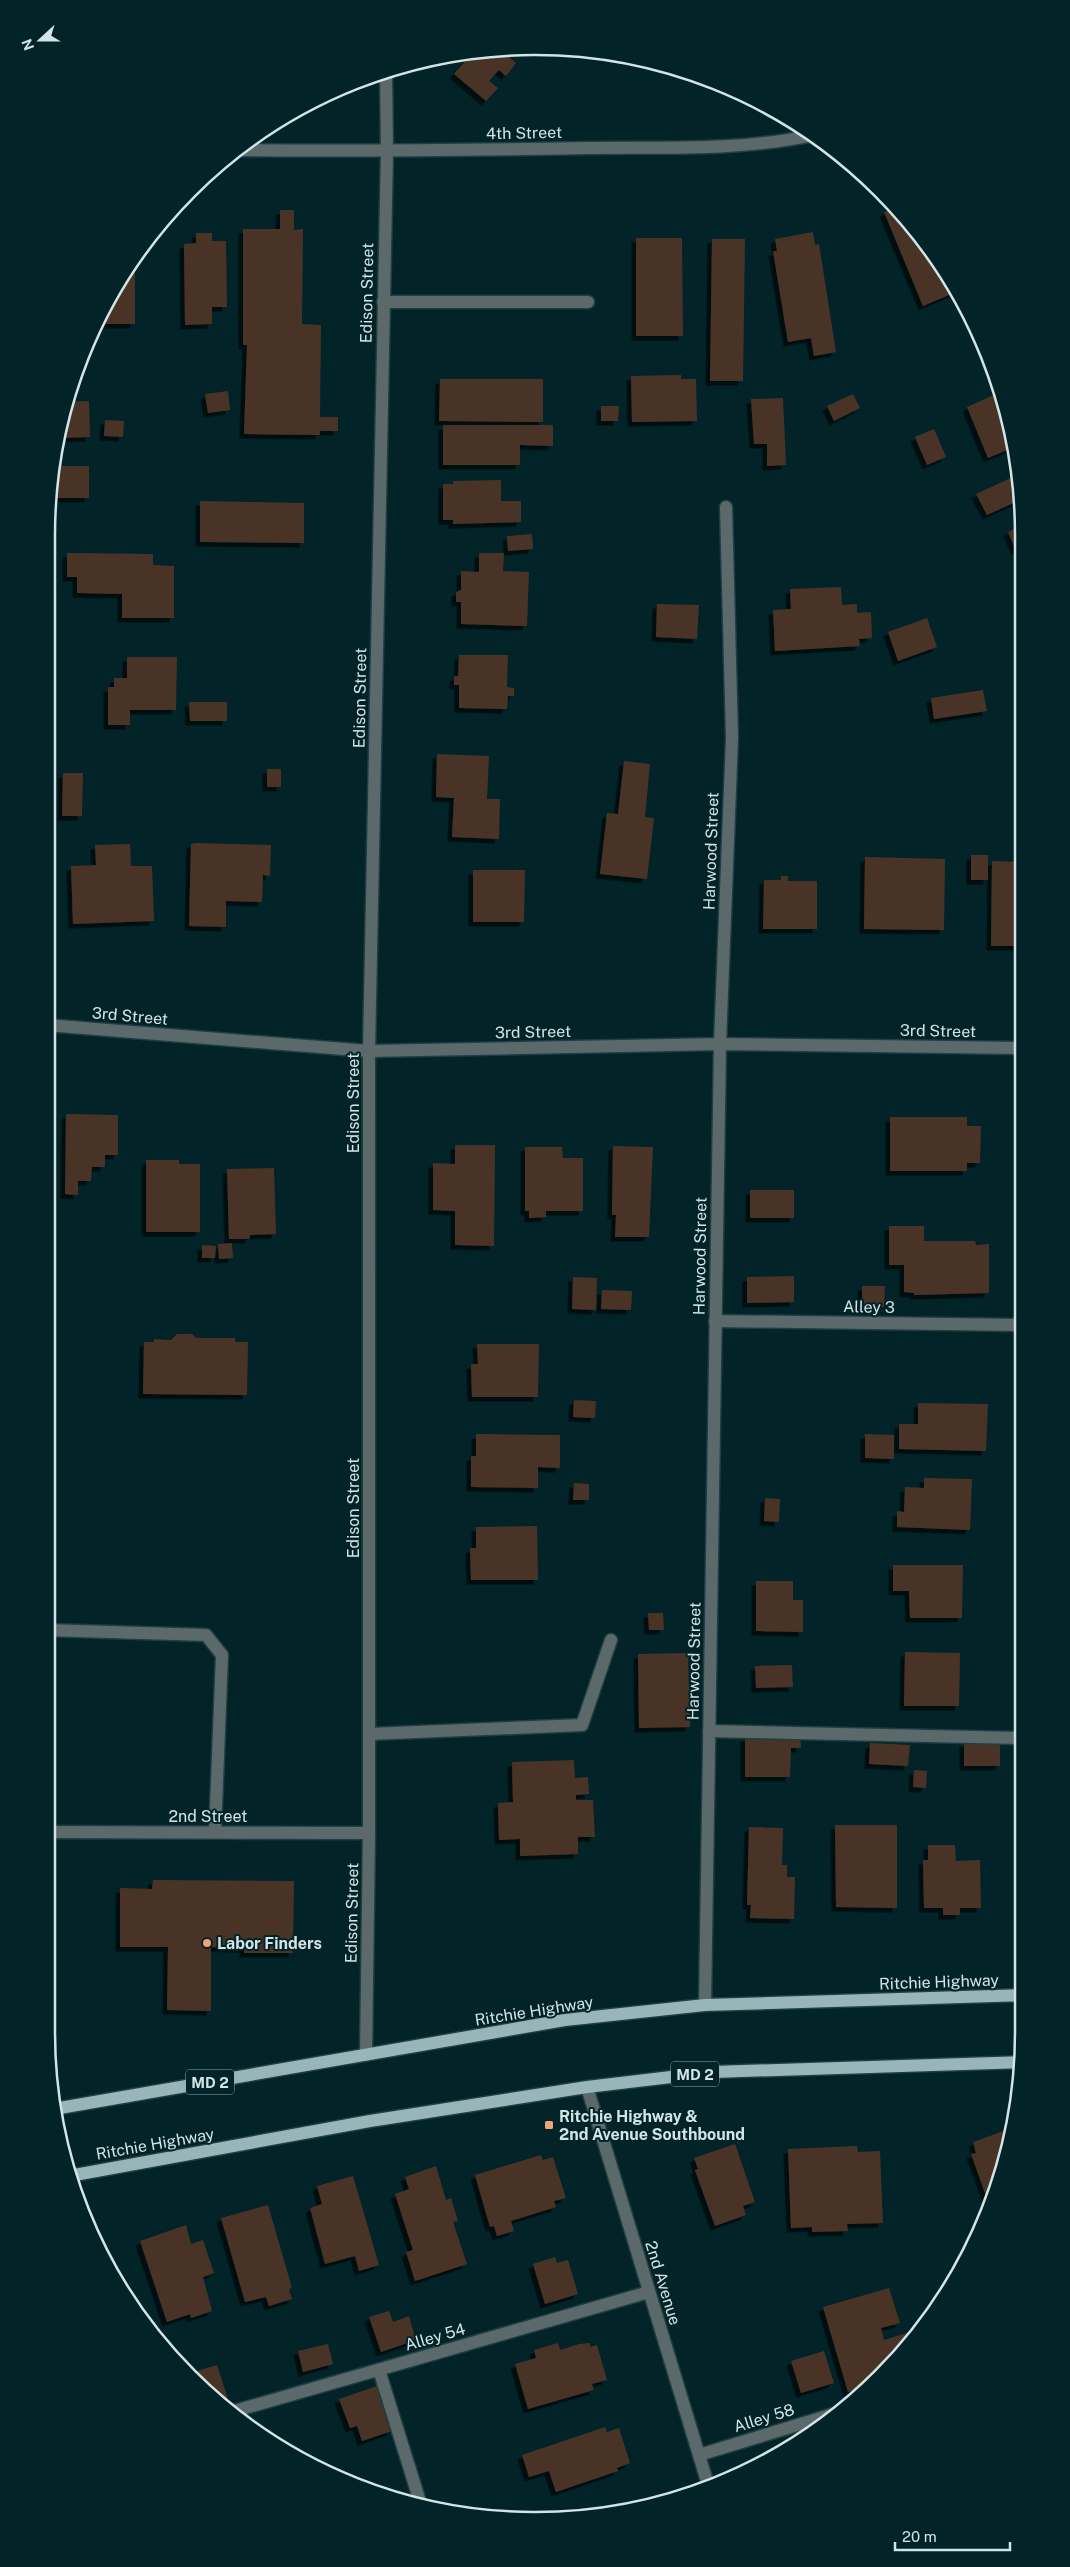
<svg xmlns="http://www.w3.org/2000/svg" width="1070" height="2567" font-family="'Public Sans',sans-serif">
	<style>
		.building { fill: #4a3328; filter: url(#shadow) }
		.lines { fill: none; stroke-linecap: round; stroke-linejoin: round }
		.minor-casing { stroke: #1f3e42; stroke-width: 15 }
		.major-casing { stroke: #1f3e42; stroke-width: 15 }
		.minor { stroke: #5b696b; stroke-width: 12 }
		.major { stroke: #98b5b9; stroke-width: 12 }
		.poi-dot { fill: #f0a279; stroke: #022327; stroke-width: 2 }
		.labels { text-anchor: middle; dominant-baseline: central; stroke-width: 4; stroke-linejoin: round; paint-order: stroke }
		.shield { fill: #022327; stroke: #94aaad; stroke-width: 1 }
		.shield-label { font-size: 15px; font-weight: bold; fill: #d2e4e6 }
		.street-label { font-size: 16px; fill: #d2e4e6; stroke: #022327 }
		.poi-label { font-size: 16px; font-weight: bold; fill: #d2e4e6; stroke: #022327; text-anchor: start }
		.rim { fill: none; stroke: #d2e4e6; stroke-width: 2.5 }
	</style>
	<defs>
		<filter id="shadow"><feDropShadow dx="-4.5" dy="4.5" stdDeviation="0" flood-color="#0009"/></filter>
	</defs>
	<rect width="100%" height="100%" fill="#022327"/>
	<g class="building">
		<polygon points="503,47 518,48 510,58 516,63 506,76 499,70 489,81 498,88 486,101 454,74 473,52"/>
		<polygon points="896,207 903,213 956,292 923,306 884,212"/>
		<polygon points="280,210 294,210 294,230 303,229 302,324 321,325 320,417 338,417 338,431 320,431 320,435 244,434 247,345 243,345 243,229 280,229"/>
		<polygon points="813,232 815,245 819,244 836,352 814,356 811,338 788,342 773,251 777,251 775,239"/>
		<polygon points="196,233 212,233 212,241 226,241 227,307 212,307 212,324 185,325 184,244 196,243"/>
		<polygon points="636,238 682,238 683,336 636,336"/>
		<polygon points="712,239 745,239 743,381 710,381"/>
		<polygon points="135,258 135,324 101,324 101,314 112,291"/>
		<polygon points="681,375 681,379 696,379 697,421 632,422 631,376"/>
		<polygon points="440,379 543,379 543,422 439,421"/>
		<polygon points="228,391 230,410 208,413 205,394"/>
		<polygon points="853,394 860,408 834,421 827,406"/>
		<polygon points="996,394 1012,448 988,458 967,407"/>
		<polygon points="783,398 786,465 767,466 767,444 754,444 751,399"/>
		<polygon points="89,401 90,437 58,438 67,402"/>
		<polygon points="601,406 619,406 618,421 601,421"/>
		<polygon points="105,420 124,421 123,437 104,436"/>
		<polygon points="443,425 553,425 553,446 520,445 520,465 443,465"/>
		<polygon points="934,429 946,457 927,465 915,437"/>
		<rect x="52" y="466" width="37" height="32"/>
		<polygon points="1017,475 1020,481 1020,500 987,515 976,494"/>
		<polygon points="501,480 501,501 521,501 521,522 453,524 453,520 443,520 443,484 453,484 453,481"/>
		<polygon points="200,501 304,503 304,543 200,542"/>
		<polygon points="1020,526 1020,549 1016,551 1008,532"/>
		<polygon points="532,534 533,549 508,551 507,536"/>
		<polygon points="67,553 153,554 153,565 174,566 174,618 122,618 122,594 77,593 77,577 67,577"/>
		<polygon points="479,553 504,553 503,571 529,572 527,626 461,624 461,602 456,602 456,592 461,590 461,571 479,572"/>
		<polygon points="841,587 842,605 857,604 857,613 871,612 872,638 859,639 860,646 775,651 773,610 791,609 790,589"/>
		<polygon points="657,604 699,605 697,639 656,637"/>
		<polygon points="927,618 937,647 898,661 888,632"/>
		<polygon points="459,655 508,655 507,687 514,688 514,696 508,696 507,709 459,708 459,685 454,685 454,676 458,676"/>
		<polygon points="127,657 177,657 176,710 130,710 130,725 108,725 108,687 114,687 114,678 127,678"/>
		<polygon points="983,690 987,711 934,719 931,698"/>
		<polygon points="189,702 227,702 227,721 190,721"/>
		<polygon points="437,754 489,756 487,799 500,799 499,839 452,837 454,798 436,797"/>
		<polygon points="624,761 650,764 645,817 654,818 647,879 600,874 607,813 618,814"/>
		<rect x="267" y="769" width="14" height="18"/>
		<polygon points="63,773 83,773 82,816 62,816"/>
		<polygon points="196,843 271,845 270,876 263,875 262,902 226,901 226,927 189,926 191,844"/>
		<polygon points="130,844 131,866 152,866 154,921 73,924 71,866 96,865 95,845"/>
		<rect x="971" y="855" width="17" height="25"/>
		<polygon points="865,857 945,859 944,930 864,929"/>
		<polygon points="992,861 1021,862 1021,946 991,946"/>
		<polygon points="473,870 525,870 524,922 473,922"/>
		<polygon points="781,876 788,876 788,881 817,881 817,929 763,929 764,880 781,880"/>
		<polygon points="66,1114 118,1115 118,1155 105,1155 105,1167 92,1167 91,1181 78,1181 78,1195 65,1194"/>
		<polygon points="890,1117 967,1117 967,1126 981,1126 980,1163 967,1163 967,1171 890,1171"/>
		<polygon points="455,1145 495,1145 494,1246 455,1245 455,1211 433,1210 433,1163 455,1164"/>
		<polygon points="613,1146 653,1147 649,1237 615,1237 616,1215 612,1215"/>
		<polygon points="525,1147 562,1147 563,1158 583,1158 583,1211 546,1211 546,1217 529,1218 529,1211 525,1211"/>
		<polygon points="146,1160 179,1160 179,1164 200,1164 200,1232 146,1232"/>
		<polygon points="274,1168 276,1234 250,1235 249,1239 229,1239 227,1169"/>
		<rect x="750" y="1190" width="44" height="28"/>
		<polygon points="889,1226 924,1226 924,1241 975,1241 976,1245 989,1244 989,1293 914,1295 914,1293 904,1292 904,1265 889,1265"/>
		<polygon points="232,1243 233,1258 219,1259 218,1244"/>
		<polygon points="202,1245 216,1246 215,1258 202,1258"/>
		<polygon points="794,1276 794,1302 747,1303 747,1277"/>
		<polygon points="573,1277 597,1278 596,1310 572,1309"/>
		<polygon points="862,1286 885,1286 884,1307 862,1306"/>
		<polygon points="602,1290 632,1291 631,1310 601,1309"/>
		<polygon points="177,1334 192,1334 196,1338 235,1338 235,1342 248,1342 247,1395 143,1394 144,1342 154,1342 154,1339 171,1340"/>
		<polygon points="477,1344 539,1344 538,1397 472,1397 471,1364 478,1364"/>
		<polygon points="574,1400 596,1401 595,1418 573,1417"/>
		<polygon points="918,1403 988,1404 986,1451 899,1449 899,1424 918,1424"/>
		<polygon points="476,1434 560,1435 560,1468 538,1467 538,1488 471,1487 471,1456 476,1456"/>
		<polygon points="865,1434 894,1435 894,1459 865,1458"/>
		<polygon points="924,1478 972,1479 970,1530 897,1527 897,1511 904,1512 905,1487 924,1488"/>
		<polygon points="574,1483 589,1484 589,1500 573,1500"/>
		<polygon points="765,1498 780,1499 779,1522 764,1521"/>
		<polygon points="537,1526 538,1580 471,1580 470,1548 476,1548 476,1527"/>
		<polygon points="893,1565 963,1565 962,1618 910,1618 909,1591 893,1591"/>
		<polygon points="756,1581 793,1581 793,1600 803,1600 803,1632 756,1631"/>
		<polygon points="648,1613 663,1613 664,1630 649,1630"/>
		<polygon points="905,1652 960,1653 959,1706 904,1706"/>
		<polygon points="688,1653 690,1727 639,1728 638,1654"/>
		<polygon points="792,1665 793,1687 756,1688 755,1666"/>
		<polygon points="745,1737 800,1737 801,1748 791,1748 790,1777 745,1777"/>
		<rect x="964" y="1742" width="36" height="24"/>
		<polygon points="870,1743 910,1745 908,1766 869,1764"/>
		<polygon points="574,1760 575,1778 588,1777 589,1794 576,1795 576,1800 593,1800 595,1837 578,1837 578,1854 520,1856 520,1839 499,1840 498,1803 513,1802 512,1762"/>
		<polygon points="914,1770 927,1771 926,1788 913,1787"/>
		<polygon points="835,1825 897,1825 897,1908 836,1907"/>
		<polygon points="749,1827 783,1828 782,1865 787,1865 787,1877 795,1877 794,1919 750,1918 751,1905 747,1905"/>
		<polygon points="928,1845 955,1845 956,1861 980,1860 981,1908 960,1908 960,1915 943,1915 943,1908 924,1908 923,1860 928,1860"/>
		<polygon points="153,1880 294,1881 293,1953 244,1953 244,1948 211,1947 211,2011 167,2010 168,1947 120,1947 120,1888 152,1889"/>
		<polygon points="1012,2128 998,2189 990,2207 971,2154 976,2153 973,2142"/>
		<polygon points="735,2144 755,2202 743,2206 746,2215 715,2226 695,2170 698,2169 694,2158"/>
		<polygon points="857,2146 858,2152 880,2151 883,2223 847,2224 848,2231 812,2232 812,2227 791,2228 788,2149"/>
		<polygon points="541,2155 543,2160 553,2157 566,2198 554,2201 556,2207 511,2221 514,2231 497,2236 494,2226 490,2227 475,2175"/>
		<polygon points="436,2166 446,2200 451,2198 458,2221 453,2222 467,2264 415,2281 406,2252 413,2250 395,2194 409,2189 405,2177"/>
		<polygon points="353,2176 379,2265 359,2271 355,2256 325,2264 310,2208 322,2204 317,2186"/>
		<polygon points="268,2205 292,2288 289,2289 292,2299 269,2306 266,2297 245,2302 221,2218"/>
		<polygon points="186,2225 191,2244 203,2240 214,2273 203,2277 212,2311 191,2318 190,2314 167,2322 140,2241"/>
		<polygon points="555,2257 557,2263 568,2260 578,2294 545,2304 533,2264"/>
		<polygon points="889,2288 900,2323 881,2328 884,2340 916,2330 917,2335 870,2386 848,2392 823,2307"/>
		<polygon points="389,2311 393,2322 409,2316 416,2340 381,2352 369,2317"/>
		<polygon points="558,2343 560,2350 579,2344 590,2343 590,2347 597,2345 607,2380 592,2384 594,2390 528,2409 515,2364 536,2358 534,2350"/>
		<polygon points="328,2344 333,2364 303,2372 298,2351"/>
		<polygon points="824,2351 834,2383 801,2393 791,2361"/>
		<polygon points="217,2365 228,2399 216,2402 187,2374"/>
		<polygon points="377,2386 392,2431 362,2441 357,2426 350,2428 339,2399"/>
		<polygon points="605,2427 607,2432 619,2428 630,2463 617,2468 618,2471 556,2492 549,2471 529,2477 522,2455"/>
		<polygon points="634,2501 637,2509 591,2515 591,2514"/>
	</g>
	<g class="lines">
		<defs>
			<g id="minor">
				<path d="M234 150C352 151 470 150 587 148 663 147 740 151 814 135"/>
				<polyline points="383,302 588,302"/>
				<polyline points="46,1025 369,1051 720,1044 1021,1048"/>
				<polyline points="715,1321 1022,1325"/>
				<polyline points="46,1630 206,1635 222,1655 215,1832"/>
				<polyline points="709,1731 1023,1738"/>
				<polyline points="369,1734 582,1725 611,1640"/>
				<polyline points="46,1832 369,1833"/>
				<polyline points="705,2005 720,1044 732,738 726,507"/>
				<polyline points="366,2055 369,1833 369,1051 387,151 386,71"/>
				<polyline points="587,2087 709,2488"/>
				<polyline points="379,2370 421,2505"/>
				<polyline points="231,2412 649,2292"/>
				<polyline points="699,2455 840,2412"/>
			</g>
			<g id="major">
				<polyline points="54,2109 565,2020 705,2005 1024,1995"/>
				<polyline points="69,2176 370,2121 587,2087 713,2072 1022,2062"/>
			</g>
		</defs>
		<use href="#minor" class="minor-casing"/>
		<use href="#major" class="major-casing"/>
		<use href="#minor" class="minor"/>
		<use href="#major" class="major"/>
	</g>
	<g class="poi-dot">
		<circle cx="207" cy="1943" r="5"/>
		<rect x="544" y="2120" width="10" height="10" rx="2.5"/>
	</g>
	<g class="labels">
		<g class="shield">
			<rect x="671" y="2061.5" width="48" height="25" rx="4"/>
			<rect x="186" y="2069.5" width="48" height="25" rx="4"/>
		</g>
		<g class="shield-label">
			<text x="695" y="2074">MD 2</text>
			<text x="210" y="2082">MD 2</text>
		</g>
		<g class="street-label">
			<text transform="translate(524 133) rotate(-1)">4th Street</text>
			<text transform="translate(367 293) rotate(-89)">Edison Street</text>
			<text transform="translate(360 698) rotate(-89)">Edison Street</text>
			<text transform="translate(711 851) rotate(-88)">Harwood Street</text>
			<text transform="translate(130 1016) rotate(5)">3rd Street</text>
			<text transform="translate(938 1031) rotate(1)">3rd Street</text>
			<text transform="translate(533 1032) rotate(-1)">3rd Street</text>
			<text transform="translate(353 1103) rotate(-90)">Edison Street</text>
			<text transform="translate(700 1256) rotate(-89)">Harwood Street</text>
			<text transform="translate(869 1307) rotate(1)">Alley 3</text>
			<text transform="translate(353 1508) rotate(-90)">Edison Street</text>
			<text transform="translate(694 1661) rotate(-89)">Harwood Street</text>
			<text x="208" y="1816">2nd Street</text>
			<text transform="translate(352 1913) rotate(-89)">Edison Street</text>
			<text transform="translate(939 1982) rotate(-2)">Ritchie Highway</text>
			<text transform="translate(534 2011) rotate(-9)">Ritchie Highway</text>
			<text transform="translate(155 2144) rotate(-10)">Ritchie Highway</text>
			<text transform="translate(663 2283) rotate(73)">2nd Avenue</text>
			<text transform="translate(435 2337) rotate(-16)">Alley 54</text>
			<text transform="translate(764 2418) rotate(-17)">Alley 58</text>
		</g>
		<g class="poi-label">
			<text x="217" y="1943">Labor Finders</text>
			<text x="559" y="2116">Ritchie Highway &amp;<tspan x="559" dy="18">2nd Avenue Southbound</tspan></text>
		</g>
	</g>
	<path d="M0 0H1070V2567H0ZM535 55H535A480 480 0 0 1 1015 535V2032A480 480 0 0 1 535 2512H535A480 480 0 0 1 55 2032V535A480 480 0 0 1 535 55Z" fill="#022327" fill-rule="evenodd"/>
	<path class="rim" d="M535 55H535A480 480 0 0 1 1015 535V2032A480 480 0 0 1 535 2512H535A480 480 0 0 1 55 2032V535A480 480 0 0 1 535 55Z"/>
	<g transform="translate(40 40) rotate(249)" stroke="#022327" stroke-width="4" paint-order="stroke">
	<path d="M0-4L9 19L0 12L-9 19Z" fill="#d2e4e6"/>
	<text y="-8" font-size="14" font-weight="bold" text-anchor="middle" fill="#d2e4e6">N</text>
	</g>
	<path d="M895 2542v8h115v-8" fill="none" stroke="#d2e4e6" stroke-width="2.5"/>
	<text x="902" y="2542" font-size="15" fill="#d2e4e6" stroke="#022327" stroke-width="4" paint-order="stroke">20 m</text>
</svg>
